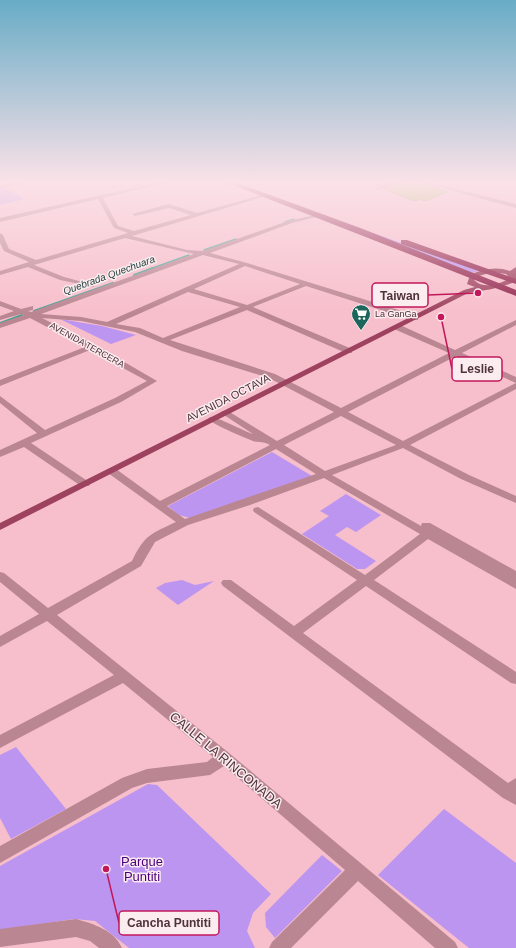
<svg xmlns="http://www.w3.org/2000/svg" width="516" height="948" font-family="Arial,sans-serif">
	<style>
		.green { fill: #bc95f0 }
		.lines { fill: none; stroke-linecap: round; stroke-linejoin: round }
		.stream-far1 { stroke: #48a194; stroke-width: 1.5 }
		.stream { stroke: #48a194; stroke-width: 2 }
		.building { fill: #a4c552; stroke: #8c9f64 }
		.minor { fill: #ba8692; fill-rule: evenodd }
		.major { fill: #9e435f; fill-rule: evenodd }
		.highway { fill: #92264d; fill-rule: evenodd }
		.labels { text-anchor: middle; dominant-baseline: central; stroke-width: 3; stroke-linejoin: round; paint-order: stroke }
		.far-poi-label { font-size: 9px; fill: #4f333a; stroke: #fbecef; text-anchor: start }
		.far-street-label { font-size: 9px; fill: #4f333a; stroke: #fbecef }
		.far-water-label { font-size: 10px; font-style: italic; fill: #2a4642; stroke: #fbecef }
		.street-label { font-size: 11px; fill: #4f333a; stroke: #fbecef }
		.near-street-label { font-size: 13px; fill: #4f333a; stroke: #fbecef }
		.near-park-label { font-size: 13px; fill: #4a007d; stroke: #fbecef }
		.leader { fill: none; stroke: #c2185b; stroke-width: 1.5 }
		.callout-dot { fill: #c2185b; stroke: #fbecef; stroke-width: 1.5 }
		.callout { fill: #fbecef; stroke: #c2185b; stroke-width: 1.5 }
		.callout-label { font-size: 12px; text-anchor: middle; font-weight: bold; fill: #4f333a }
	</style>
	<rect width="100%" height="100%" fill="#f7becb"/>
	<g class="green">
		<polygon points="4,187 24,199 0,205 0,188"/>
		<polygon points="355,227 481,270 473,273"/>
		<polygon points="60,319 102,326 136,335 111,344"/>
		<polygon points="272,452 312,476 190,518 179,515 168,506"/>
		<polygon points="346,494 381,515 356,532 347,527 335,535 376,561 365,569 357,569 302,534 329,516 320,511"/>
		<polygon points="182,580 195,585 214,581 178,605 156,588 165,583"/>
		<polygon points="16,747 66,809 11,839 0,818 0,755"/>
		<polygon points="148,784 157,785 271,894 253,913 247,931 255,948 129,948 95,921 74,919 0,930 0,866"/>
		<polygon points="444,809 516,863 516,948 469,948 378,875"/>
		<polygon points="322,855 342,871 275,938 266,927 265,913"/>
	</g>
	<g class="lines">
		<g class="stream-far1">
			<polyline points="285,222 294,219"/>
			<polyline points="204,250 236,239"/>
			<polyline points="150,269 189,255"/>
		</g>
		<g class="stream">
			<polyline points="134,275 153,268"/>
			<polyline points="34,311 113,283"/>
			<polyline points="0,323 22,315"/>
		</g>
	</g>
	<polygon class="building" points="408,181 415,181 447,192 425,201 421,199 414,201 384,189"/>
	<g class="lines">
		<g class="minor">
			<polygon points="20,181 30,181 0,189 0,185"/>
			<path d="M163 181H173L103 198 118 226 134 231 191 215 169 208 135 216 132 214 169 204 197 213 266 194V196L132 236 187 250 203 251 288 221 320 214V216L292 223 210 253 247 263 418 316V320H412L306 286 253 307 352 349V353H346L247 310 170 340 275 374 341 408 449 353 394 329V325H400L455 350 516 320V325L462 353 516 377V383L456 356 348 412 403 441 516 383V389L410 445 469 475 516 496V503L461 479 403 448 332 475 421 526 422 523H430L516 571V589L428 539 374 580 516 672V684L511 683 366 586 303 633 508 783 516 778V805L503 798 223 586 221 583 223 580H231L294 626 357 580 254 512 253 510 254 508 258 507 365 575 420 534 324 478 250 505 188 525 155 542 141 566 57 615 229 753 455 942 458 948H435L358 881 291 948H269L272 942 345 870 224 766 210 775 147 783 132 788 0 863V846L122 778 147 769 207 762 213 757 123 683 0 748V735L114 675 47 621 0 647V636L39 614 0 582V572L4 573 48 608 132 561C145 534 151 534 176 522L108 473 107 471 108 469H116L160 501 270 445C263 441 260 443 253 441 238 435 224 429 210 421L208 419 210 417C216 416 244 431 253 434L221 413 222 411H228L277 441 334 412 269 378 182 351 135 332 81 321 42 318 95 345 157 381 121 402 31 443 89 482 90 484 89 486H81L24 447 0 457V450L37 433 0 403V396L45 430 115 398 147 381 90 350 0 386V380L85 347 30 318 0 328V323L24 315 21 314 0 320V316L14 311 0 306V301L21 309 33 306V310L28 311 31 312 194 254 125 238 34 265 64 277 94 285V287L60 280 28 267 0 275V271L29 262 4 251 0 243V233L3 235 9 249 36 260 128 233 114 228 98 199 0 222V218ZM203 255 239 264 107 322 81 317 41 314ZM245 266 300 284 247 305 194 289ZM188 292 240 307 163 338 140 328 116 324ZM341 416 396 445 325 471 284 445ZM276 449 316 474 185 519 167 506Z"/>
			<polygon points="395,181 404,181 378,190 375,188"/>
			<polygon points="416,181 425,181 516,204 516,208"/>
			<path d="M76 919C94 924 114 930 122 948H99L90 941 76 937 0 947V929Z"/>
		</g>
		<path class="major" d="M516 267V281C501 289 485 290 468 293L0 530V523L464 290 475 287 467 284 470 275C483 269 496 266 510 271ZM493 272 506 274 510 278C500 284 484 290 474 280L475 277Z"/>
		<g class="highway">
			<polygon points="223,181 232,181 363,229 516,290 516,296"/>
			<polygon points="401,240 407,240 516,279 516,284 401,244"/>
		</g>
	</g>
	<linearGradient id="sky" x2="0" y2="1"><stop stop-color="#68acc6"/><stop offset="0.58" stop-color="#fbe2e8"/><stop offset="1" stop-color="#fbe2e8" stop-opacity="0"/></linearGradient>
	<rect width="516" height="314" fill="url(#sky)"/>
	<defs>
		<symbol id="supermarket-pin" viewBox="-11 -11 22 30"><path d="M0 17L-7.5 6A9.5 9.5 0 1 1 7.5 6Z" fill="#1d665d" stroke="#fbecef"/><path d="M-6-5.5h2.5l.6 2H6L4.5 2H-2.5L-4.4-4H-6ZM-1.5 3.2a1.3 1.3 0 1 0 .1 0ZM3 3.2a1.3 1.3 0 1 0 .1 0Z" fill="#fff"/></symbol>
	</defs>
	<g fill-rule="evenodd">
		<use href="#supermarket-pin" x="350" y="303" width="22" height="30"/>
	</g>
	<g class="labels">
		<g class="far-poi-label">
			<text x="375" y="314">La GanGa</text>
		</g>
		<g class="far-street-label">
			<text transform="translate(87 345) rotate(29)">AVENIDA TERCERA</text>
		</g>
		<g class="far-water-label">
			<text transform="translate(109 275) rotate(-20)">Quebrada Quechuara</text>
		</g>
		<g class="street-label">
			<text transform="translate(228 398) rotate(-27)">AVENIDA OCTAVA</text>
		</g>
		<g class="near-street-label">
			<text transform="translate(226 760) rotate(40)">CALLE LA RINCONADA</text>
		</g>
		<g class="near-park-label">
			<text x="142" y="861">Parque<tspan x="142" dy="15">Puntiti</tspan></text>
		</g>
	</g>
	<path class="leader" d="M478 293L428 295M441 317L452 369M106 869L119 923"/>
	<g class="callout-dot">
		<circle cx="478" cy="293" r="4"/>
		<circle cx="441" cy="317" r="4"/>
		<circle cx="106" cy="869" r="4"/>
	</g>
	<g class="callout">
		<rect x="372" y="283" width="56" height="24" rx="4"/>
		<rect x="452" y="357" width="50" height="24" rx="4"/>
		<rect x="119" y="911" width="100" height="24" rx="4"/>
	</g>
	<g class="callout-label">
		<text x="400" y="300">Taiwan</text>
		<text x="477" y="373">Leslie</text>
		<text x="169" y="927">Cancha Puntiti</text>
	</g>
</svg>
